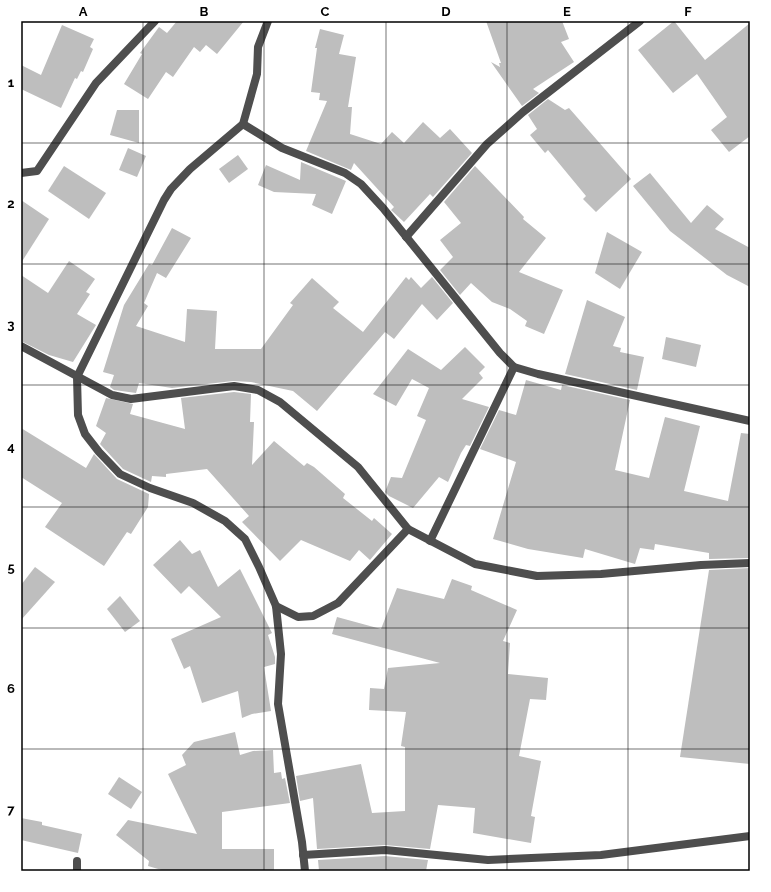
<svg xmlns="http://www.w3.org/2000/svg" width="771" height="892" font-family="Raleway,sans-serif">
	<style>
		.building { fill: #bebebe }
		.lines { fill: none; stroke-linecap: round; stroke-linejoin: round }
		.minor { stroke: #4e4e4e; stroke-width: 8 }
		.grid { fill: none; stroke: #000; stroke-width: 1; stroke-opacity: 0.55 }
		.neatline { fill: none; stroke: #000; stroke-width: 1.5 }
		.grid-label { font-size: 13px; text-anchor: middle; font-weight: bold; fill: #000 }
	</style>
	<rect width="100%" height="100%" fill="#fff"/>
	<g class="building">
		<polygon points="177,21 244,21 217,54 206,45 200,52 194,47 173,77 166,72 148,99 124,84 142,54 140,53 159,27 167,33"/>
		<polygon points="486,21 562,21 569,39 561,42 574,62 533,89 539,93 522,106 491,62 500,67 499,63 501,63"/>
		<polygon points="674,21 705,60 750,23 750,136 729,152 711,130 727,117 697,74 673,93 638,50"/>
		<polygon points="62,25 94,39 90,47 93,49 83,72 81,71 77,79 75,78 61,108 21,89 21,65 41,75"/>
		<polygon points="320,29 344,35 339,54 356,57 348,107 352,107 350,134 381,144 392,132 404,143 423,122 440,138 450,129 472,153 433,197 430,194 404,222 391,210 394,207 354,163 351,170 306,151 327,101 319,100 320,93 311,92 317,48 315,48"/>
		<polygon points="548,99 565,110 569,108 631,179 596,212 583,199 586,196 548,150 545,153 530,135 537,129 528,115"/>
		<polygon points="117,110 139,110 139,143 110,135"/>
		<polygon points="128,148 146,156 137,177 119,170"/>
		<polygon points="238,155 248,169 229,183 219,169"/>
		<polygon points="301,162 346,181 332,214 312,205 316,194 274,192 258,185 266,165 300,180"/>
		<polygon points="64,166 106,193 89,219 48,191"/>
		<polygon points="475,166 524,217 523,219 546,238 519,272 563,290 544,334 525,326 527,321 510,309 492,302 471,283 460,295 440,270 453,257 440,240 461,223 444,202"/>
		<polygon points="650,173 691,223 707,205 724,219 715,229 750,248 750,287 727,275 670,231 633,186"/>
		<polygon points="21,200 49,219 21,263"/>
		<polygon points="172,228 191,238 166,278 157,273 144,303 148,306 136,326 185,342 187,309 217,311 215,349 261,349 293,305 290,303 312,278 339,302 333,308 363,332 406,277 409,280 411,277 421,288 432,277 453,303 437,320 422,304 394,339 385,332 317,411 293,391 251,382 233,381 172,388 139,383 136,393 114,390 110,387 114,375 103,372 124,305 149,264 152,265"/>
		<polygon points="607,232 642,252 620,289 595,273"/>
		<polygon points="69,261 95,279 86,292 90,294 77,314 96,325 73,362 49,355 21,341 21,275 48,293"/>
		<polygon points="587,300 625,317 613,346 621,348 620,352 644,357 637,390 565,374"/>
		<polygon points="666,337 701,345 696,367 662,359"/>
		<polygon points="465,347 485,367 479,373 483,378 462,399 489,407 470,446 466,445 461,453 448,482 439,477 413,508 389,496 385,492 391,477 402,478 426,420 417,416 429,388 412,379 396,406 373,394 408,349 441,370"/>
		<polygon points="526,380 561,390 562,385 630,400 615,470 649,478 665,417 700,426 684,491 728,501 741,433 750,434 750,558 709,559 709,553 655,544 654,550 640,548 635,564 585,549 583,558 528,549 493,539 516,462 480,449 499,410 516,415"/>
		<polygon points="234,392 251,394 250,422 254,422 252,465 274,441 304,466 307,463 314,467 345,494 343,498 372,521 374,518 392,534 370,560 359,550 350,561 301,540 280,561 242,522 249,516 207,469 166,474 166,477 152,476 151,482 123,469 100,444 106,433 96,426 106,398 133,404 130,414 185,429 181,398"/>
		<polygon points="21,428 86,468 94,454 117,479 149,494 148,507 131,534 127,532 104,566 45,527 62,503 21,477"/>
		<polygon points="180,540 192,554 200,550 218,587 240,569 272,633 268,635 275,657 275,664 264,667 271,711 252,714 242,718 238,691 202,703 190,666 184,669 171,639 221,617 189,586 181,594 153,565"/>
		<polygon points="35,567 55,582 21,620 21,585"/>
		<polygon points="750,568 750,764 680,757 709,570"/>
		<polygon points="452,579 472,586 471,590 517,610 503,641 510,643 508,674 548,678 546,700 530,699 519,756 541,761 531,816 535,817 531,843 473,833 475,808 438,805 430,849 385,845 317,849 313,798 300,801 296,776 361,764 372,813 405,811 405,747 401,746 406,712 369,710 370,688 384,689 388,668 440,663 332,634 337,617 381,629 397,588 444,599"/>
		<polygon points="120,596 140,621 125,632 107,609"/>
		<polygon points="235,732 240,755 253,751 273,750 274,773 281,772 282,779 285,778 290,803 222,812 222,849 274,849 274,871 165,871 148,866 149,861 116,835 128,820 197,834 168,774 186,765 182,755 194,742"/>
		<polygon points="119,777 142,792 131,809 108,794"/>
		<polygon points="21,818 42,822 42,825 82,834 78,853 21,840"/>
		<polygon points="385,856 428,860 426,871 319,871 318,860"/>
	</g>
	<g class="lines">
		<g class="minor">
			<polyline points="268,21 258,47 257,74 243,124 190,169 171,189 164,200 77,377 78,415 85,434 99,452 120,474 150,488 193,503 225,521 245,539 259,567 276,606 281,654 278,704 302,842 305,871"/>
			<polyline points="243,124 282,148 345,173 361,184 383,208 500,353 514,367 430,541"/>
			<polyline points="21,173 37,171 96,83 155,21"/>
			<polyline points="406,237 487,144 523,112 640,21"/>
			<polyline points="21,346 112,395 131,399 234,386 258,390 280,402 358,467 408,529 475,564 537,576 601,574 701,565 750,563"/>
			<polyline points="514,367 538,374 750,421"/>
			<polyline points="276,606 298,617 313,616 338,603 408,529"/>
			<polyline points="303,855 385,850 488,860 601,855 750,836"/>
			<polyline points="77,871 77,861"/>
		</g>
	</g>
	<path class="grid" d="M143 21V871M264 21V871M386 21V871M507 21V871M628 21V871M21 143H750M21 264H750M21 385H750M21 507H750M21 628H750M21 749H750"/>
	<rect width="771" height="892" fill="none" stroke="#ffffff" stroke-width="44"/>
	<rect x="22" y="22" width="727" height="848" class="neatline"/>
	<g class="grid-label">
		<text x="83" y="16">A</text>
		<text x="204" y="16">B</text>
		<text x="325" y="16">C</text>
		<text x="446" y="16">D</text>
		<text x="567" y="16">E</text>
		<text x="688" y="16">F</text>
		<text x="11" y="87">1</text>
		<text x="11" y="208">2</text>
		<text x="11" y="329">3</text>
		<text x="11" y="451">4</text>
		<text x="11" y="572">5</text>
		<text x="11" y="693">6</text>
		<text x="11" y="814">7</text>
	</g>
</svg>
